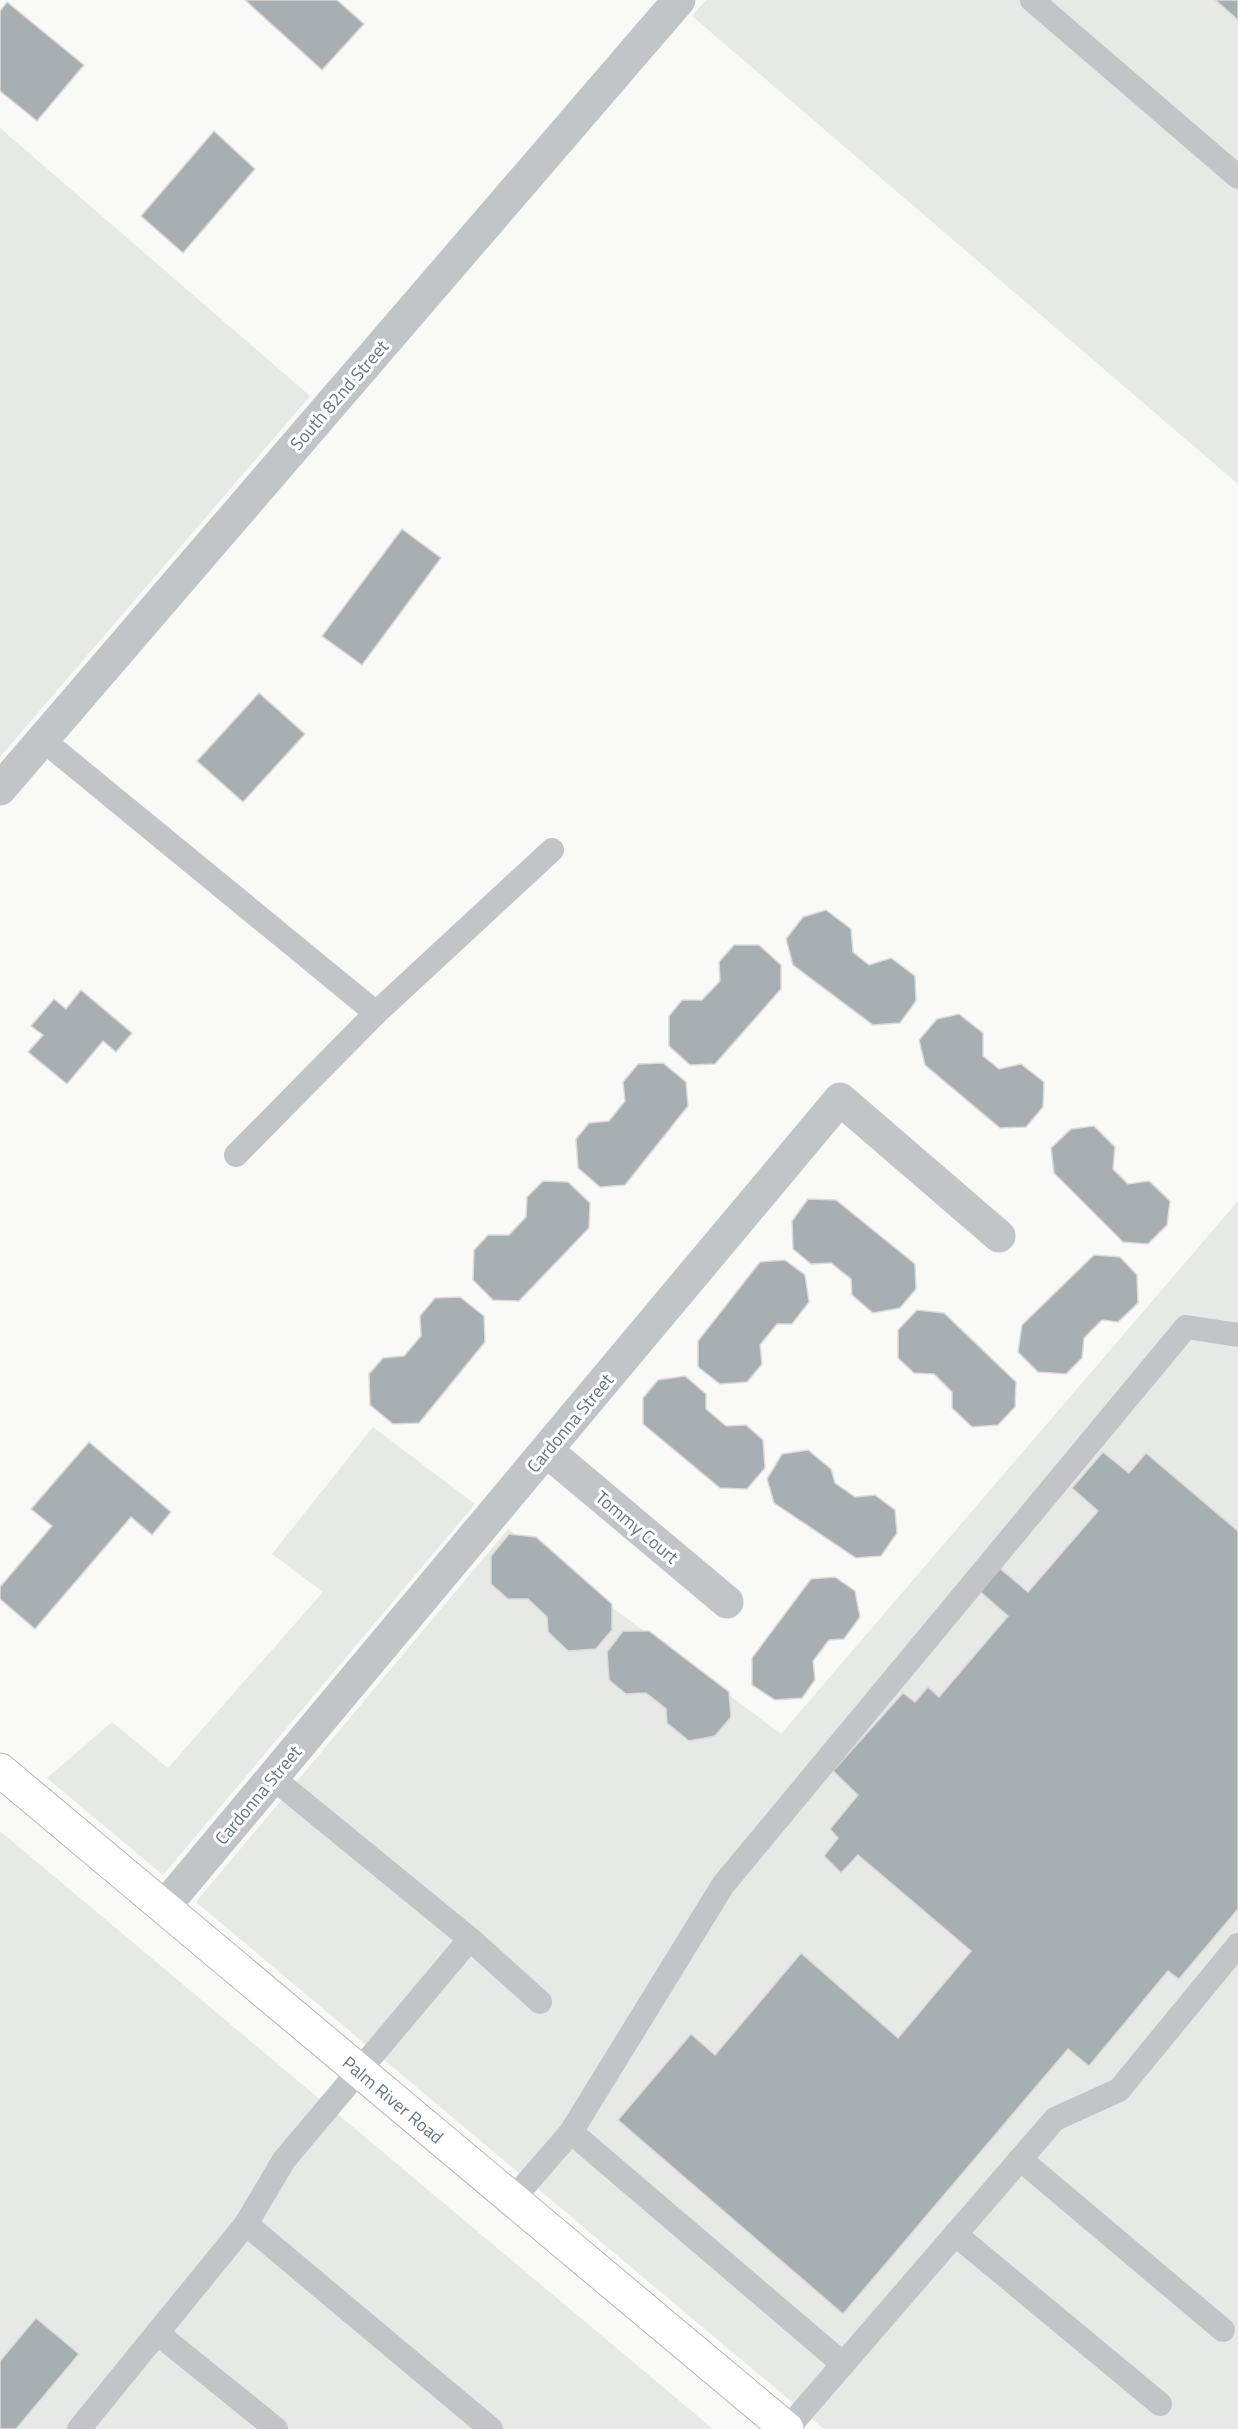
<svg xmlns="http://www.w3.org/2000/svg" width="1238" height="2429" font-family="'Titillium Web',sans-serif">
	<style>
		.built { fill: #e7e9e7 }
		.building { fill: #a7afb3; stroke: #dbdbd9; stroke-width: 1.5 }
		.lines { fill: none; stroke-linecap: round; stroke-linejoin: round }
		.secondary-casing { stroke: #b4b9bd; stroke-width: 35 }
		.lane { stroke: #c1c5c8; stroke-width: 24 }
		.street { stroke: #c1c5c8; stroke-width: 33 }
		.secondary { stroke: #fff; stroke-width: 33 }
		.labels { text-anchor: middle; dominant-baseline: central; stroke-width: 6; stroke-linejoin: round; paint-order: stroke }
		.street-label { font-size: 18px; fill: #67777f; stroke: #fff }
	</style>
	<rect width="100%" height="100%" fill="#f9f9f7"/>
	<g class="built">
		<polygon points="706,0 1238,0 1238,484 692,16"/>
		<polygon points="0,128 310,396 0,757"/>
		<polygon points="1238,1201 1238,2429 824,2429 196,1902 508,1529 781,1734"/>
		<polygon points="373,1427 475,1504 163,1875 47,1778 112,1722 168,1768 323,1592 272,1554"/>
		<polygon points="0,1831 713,2429 0,2429"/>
	</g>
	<g class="building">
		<polygon points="245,0 337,0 364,24 322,70"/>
		<polygon points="1215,0 1238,0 1238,20"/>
		<polygon points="7,2 84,65 37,121 0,91 0,11"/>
		<polygon points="214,131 255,169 183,253 141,216"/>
		<polygon points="402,529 441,558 362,665 322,636"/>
		<polygon points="259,693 305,734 243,802 197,761"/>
		<polygon points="826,910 851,929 853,952 869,965 891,958 915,976 916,1001 900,1023 873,1025 793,965 786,939 803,917"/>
		<polygon points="734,945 759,945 781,965 781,989 715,1064 690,1065 669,1046 669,1016 682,1000 702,1000 720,981 719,962"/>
		<polygon points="81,990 132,1033 116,1052 103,1041 67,1084 28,1052 43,1035 31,1026 54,999 66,1009"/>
		<polygon points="959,1014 983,1033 983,1056 999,1069 1021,1064 1044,1082 1043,1107 1026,1127 1000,1128 925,1065 919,1040 937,1019"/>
		<polygon points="663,1063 686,1082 688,1106 625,1185 600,1187 578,1168 576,1139 589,1123 609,1121 625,1101 623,1082 638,1064"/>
		<polygon points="1094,1126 1115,1147 1113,1169 1128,1184 1149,1181 1170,1201 1167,1225 1148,1244 1123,1242 1054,1173 1051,1148 1071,1129"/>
		<polygon points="543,1181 568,1182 590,1203 589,1228 519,1301 493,1300 473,1280 474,1250 488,1235 509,1235 526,1217 527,1197"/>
		<polygon points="808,1199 836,1200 915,1264 916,1289 900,1308 873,1313 852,1295 851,1279 831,1263 811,1264 793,1249 792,1221"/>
		<polygon points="1094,1255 1120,1257 1137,1275 1138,1303 1118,1322 1102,1320 1084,1338 1082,1358 1066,1374 1038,1372 1018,1352 1022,1325"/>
		<polygon points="785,1260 805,1275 809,1302 792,1324 777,1324 760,1345 762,1364 747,1382 720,1384 698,1367 698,1341 760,1262"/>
		<polygon points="460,1297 484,1316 485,1342 419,1423 393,1424 370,1405 369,1374 383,1358 404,1356 421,1336 420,1316 435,1298"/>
		<polygon points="917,1310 944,1313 1016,1382 1015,1407 998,1425 972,1427 952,1408 952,1392 934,1374 914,1373 898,1358 898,1330"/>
		<polygon points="685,1376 706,1394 706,1409 726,1426 746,1425 763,1440 765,1468 747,1489 720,1488 643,1424 643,1398 658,1380"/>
		<polygon points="89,1442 171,1512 152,1535 131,1517 35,1629 0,1599 0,1587 52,1526 31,1509"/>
		<polygon points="808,1450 831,1469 835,1483 855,1497 875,1495 895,1510 897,1533 881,1556 856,1558 774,1503 767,1479 782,1454"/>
		<polygon points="1103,1452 1129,1473 1146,1453 1238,1531 1238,1909 1179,1979 1168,1971 1089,2066 1068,2049 843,2314 618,2120 691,2034 715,2055 801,1953 898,2038 971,1951 858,1855 841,1873 824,1856 838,1838 830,1829 858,1795 833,1771 903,1693 915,1702 928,1687 939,1697 1008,1616 976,1588 996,1565 1028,1592 1098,1511 1072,1488"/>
		<polygon points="509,1534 536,1537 612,1604 612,1630 596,1649 568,1651 548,1632 547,1617 528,1599 508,1599 491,1584 491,1556"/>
		<polygon points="835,1577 855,1591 860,1617 844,1639 829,1640 813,1661 815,1680 802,1698 775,1700 752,1685 752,1658 811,1579"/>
		<polygon points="623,1631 649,1631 729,1692 731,1717 715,1736 689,1741 667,1723 666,1709 646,1693 626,1694 609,1680 607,1652"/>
		<polygon points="36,2318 79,2354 16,2429 0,2429 0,2361"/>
	</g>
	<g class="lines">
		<defs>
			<g id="secondary">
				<path id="s1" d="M0 1770 787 2429"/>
			</g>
		</defs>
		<use href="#secondary" class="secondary-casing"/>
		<g class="lane">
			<polyline points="1032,0 1238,177"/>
			<polyline points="43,740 376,1013 236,1155"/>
			<polyline points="376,1013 552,850"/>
			<polyline points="470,1939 540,2002"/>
			<polyline points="571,2132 843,2364"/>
			<polyline points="1020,2159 1223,2330"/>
			<polyline points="513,2199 571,2132 723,1885 1186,1327 1238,1335"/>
			<polyline points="246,2224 491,2429"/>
			<polyline points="955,2234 1160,2404"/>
			<polyline points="157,2333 276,2429"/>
			<polyline points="79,2429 246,2224 284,2160 470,1939 273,1778"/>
			<polyline points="787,2429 1055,2119 1119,2090 1238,1945"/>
		</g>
		<g class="street">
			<polyline points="0,789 679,0"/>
			<polyline points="547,1451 727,1602"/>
			<polyline points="164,1907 840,1099 999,1236"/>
		</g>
		<use href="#secondary" class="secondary"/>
	</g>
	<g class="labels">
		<g class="street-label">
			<text transform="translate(339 395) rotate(-49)">South 82nd Street</text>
			<text transform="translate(570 1423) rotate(-50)">Cardonna Street</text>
			<text transform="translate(637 1527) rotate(40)">Tommy Court</text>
			<text transform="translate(258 1795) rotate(-50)">Cardonna Street</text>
			<text stroke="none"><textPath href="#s1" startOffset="513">Palm River Road</textPath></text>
		</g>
	</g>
</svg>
